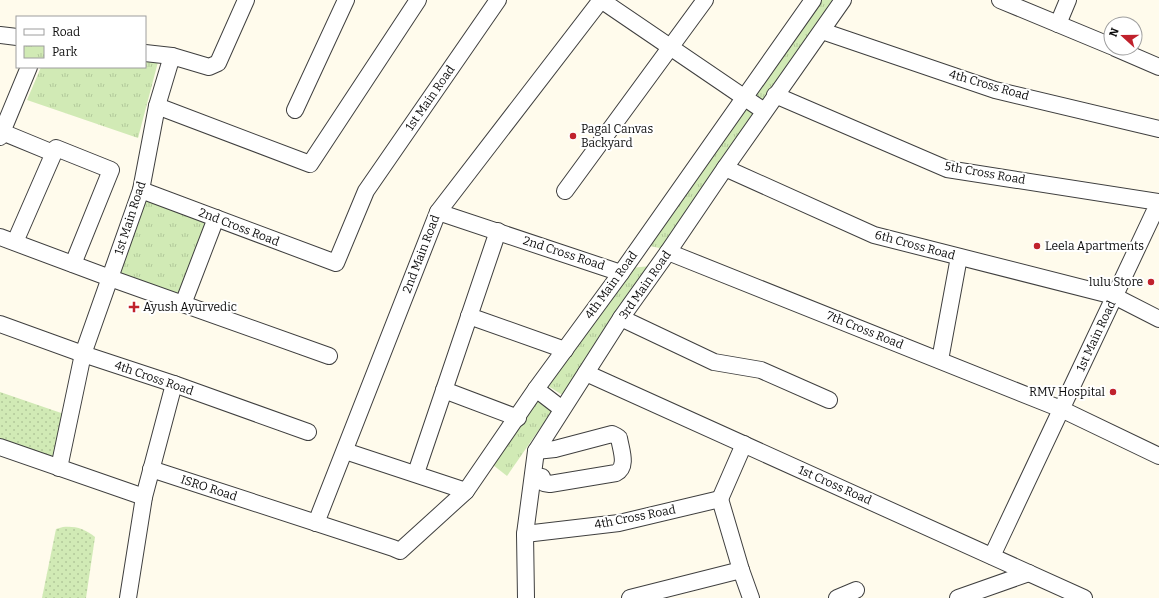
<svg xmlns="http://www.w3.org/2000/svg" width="1159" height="598" font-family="Bitter,serif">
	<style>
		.grass { fill: url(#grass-dots) }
		.park { fill: url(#park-tufts) }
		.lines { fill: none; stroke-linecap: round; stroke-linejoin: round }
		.minor-casing { stroke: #3f3f3f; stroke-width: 18 }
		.minor { stroke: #fff; stroke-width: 16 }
		.poi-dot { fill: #c0212c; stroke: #fff; stroke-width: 1.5 }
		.labels { text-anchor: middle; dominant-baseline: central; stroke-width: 4; stroke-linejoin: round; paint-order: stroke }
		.street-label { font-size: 12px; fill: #0c0c0c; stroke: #fff }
		.poi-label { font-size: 12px; fill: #0c0c0c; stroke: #fff; text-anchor: start }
	</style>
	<defs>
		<pattern id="grass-dots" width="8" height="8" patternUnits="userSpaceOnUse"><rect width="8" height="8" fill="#d1eab5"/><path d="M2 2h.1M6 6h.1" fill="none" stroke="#b2c89a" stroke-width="1.8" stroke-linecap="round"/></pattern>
		<pattern id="park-tufts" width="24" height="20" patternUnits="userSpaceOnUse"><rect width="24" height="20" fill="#d1eab5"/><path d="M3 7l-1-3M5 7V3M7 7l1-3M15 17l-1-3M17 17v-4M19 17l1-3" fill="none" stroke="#b2c89a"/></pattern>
	</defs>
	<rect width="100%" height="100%" fill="#fffbec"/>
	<g class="grass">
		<polygon points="0,392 67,415 56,460 0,440"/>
		<path d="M63 527C76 526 85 529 95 537L86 598H42L56 529Z"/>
	</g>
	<g class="park">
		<polygon points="818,0 839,0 664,249 645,245"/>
		<polygon points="145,60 158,62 138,138 27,100 41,67 145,67"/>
		<polygon points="145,195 212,220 182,300 115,275"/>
		<polygon points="651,266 564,396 545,384 630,268"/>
		<polygon points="539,398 552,411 507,476 493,465"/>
	</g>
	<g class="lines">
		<defs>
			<g id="minor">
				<polyline points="601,0 764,111"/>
				<polyline points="1000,0 1111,46"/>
				<polyline points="1058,24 1068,0"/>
				<polyline points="822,31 995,90 1159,129"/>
				<polyline points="0,35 17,37"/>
				<polyline points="1115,48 1159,67"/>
				<polyline points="145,53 172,56"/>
				<polyline points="775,95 947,169 1159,202 992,556"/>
				<polyline points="157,106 310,164 418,0"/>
				<polyline points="295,110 346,0"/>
				<polyline points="2,132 53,153"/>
				<polyline points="0,137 29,67"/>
				<polyline points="725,168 874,235 1114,296 1159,319"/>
				<polyline points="141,190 336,263 366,191 498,0"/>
				<polyline points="565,191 705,0"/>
				<polyline points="438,212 621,273"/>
				<polyline points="0,237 110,278 329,356"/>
				<polyline points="15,242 56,148 111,170 73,264"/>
				<polyline points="668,252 1061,409 1159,456"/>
				<polyline points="183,304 216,218"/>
				<polyline points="469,316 565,350"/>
				<polyline points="621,318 714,362 761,370 829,400"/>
				<polyline points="0,324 83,354 174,384 308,432"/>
				<polyline points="940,360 959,257"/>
				<polyline points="586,373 1084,598"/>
				<polyline points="536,389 562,409"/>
				<polyline points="444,390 518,418"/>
				<polyline points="0,447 144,497"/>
				<polyline points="345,451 466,491"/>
				<polyline points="59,468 83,354 141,190 157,106 172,56 209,67 218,63 246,0"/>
				<polyline points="151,469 393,548 400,551 466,491 536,389 621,273 813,0"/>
				<polyline points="416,473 498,231"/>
				<path d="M533 476 542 477V481L544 483 550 484 616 473C628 467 621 450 619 438L616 436 612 434 555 449 536 451"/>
				<polyline points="720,499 741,570 751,598"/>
				<polyline points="720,499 744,444"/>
				<polyline points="316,523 438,212 601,0"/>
				<polyline points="525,534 619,523 720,499"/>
				<polyline points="128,598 144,497 174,384"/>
				<polyline points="526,598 525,534 536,451 621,318 668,252 725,168 843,0"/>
				<polyline points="630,598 741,570"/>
				<polyline points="837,598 856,590"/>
				<polyline points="958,598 1029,573"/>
			</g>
		</defs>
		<use href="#minor" class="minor-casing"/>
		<use href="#minor" class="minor"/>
	</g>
	<g class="poi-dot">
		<circle cx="573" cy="136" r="4"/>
		<circle cx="1037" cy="246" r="4"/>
		<circle cx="1151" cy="282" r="4"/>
		<path d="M132 301h4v4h4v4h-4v4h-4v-4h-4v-4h4z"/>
		<circle cx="1113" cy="392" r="4"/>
	</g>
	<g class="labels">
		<g class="street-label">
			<text transform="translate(989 85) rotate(16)">4th Cross Road</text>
			<text transform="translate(430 98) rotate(-55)">1st Main Road</text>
			<text transform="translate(985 173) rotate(10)">5th Cross Road</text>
			<text transform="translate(130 218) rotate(-72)">1st Main Road</text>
			<text transform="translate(239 227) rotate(21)">2nd Cross Road</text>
			<text transform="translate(915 245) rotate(15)">6th Cross Road</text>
			<text transform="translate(564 253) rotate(18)">2nd Cross Road</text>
			<text transform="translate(421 254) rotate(-69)">2nd Main Road</text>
			<text transform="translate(611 285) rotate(-54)">4th Main Road</text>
			<text transform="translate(645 285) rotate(-55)">3rd Main Road</text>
			<text transform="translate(865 330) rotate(22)">7th Cross Road</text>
			<text transform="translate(1096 336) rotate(-65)">1st Main Road</text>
			<text transform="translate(154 378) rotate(19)">4th Cross Road</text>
			<text transform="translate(835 485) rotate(24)">1st Cross Road</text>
			<text transform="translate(209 488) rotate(18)">ISRO Road</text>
			<text transform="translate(635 517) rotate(-11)">4th Cross Road</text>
		</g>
		<g class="poi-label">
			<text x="581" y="129">Pagal Canvas<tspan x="581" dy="14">Backyard</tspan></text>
			<text x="1045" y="246">Leela Apartments</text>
			<text x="1143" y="282" text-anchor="end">lulu Store</text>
			<text x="143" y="307">Ayush Ayurvedic</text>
			<text x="1105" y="392" text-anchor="end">RMV Hospital</text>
		</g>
	</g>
	<rect x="16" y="16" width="130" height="52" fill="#ffffff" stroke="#9e9e9e"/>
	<rect x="24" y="29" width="20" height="6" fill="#ffffff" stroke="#9e9e9e"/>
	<text x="52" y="36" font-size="12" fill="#0c0c0c">Road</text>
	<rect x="24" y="46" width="20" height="12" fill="url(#park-tufts)" stroke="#9e9e9e"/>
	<text x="52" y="56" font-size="12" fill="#0c0c0c">Park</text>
	<g transform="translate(1123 36) rotate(291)"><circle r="19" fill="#ffffff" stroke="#9e9e9e"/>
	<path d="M0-3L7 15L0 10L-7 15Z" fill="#c0212c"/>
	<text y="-6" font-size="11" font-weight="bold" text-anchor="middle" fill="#0c0c0c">N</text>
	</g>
</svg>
